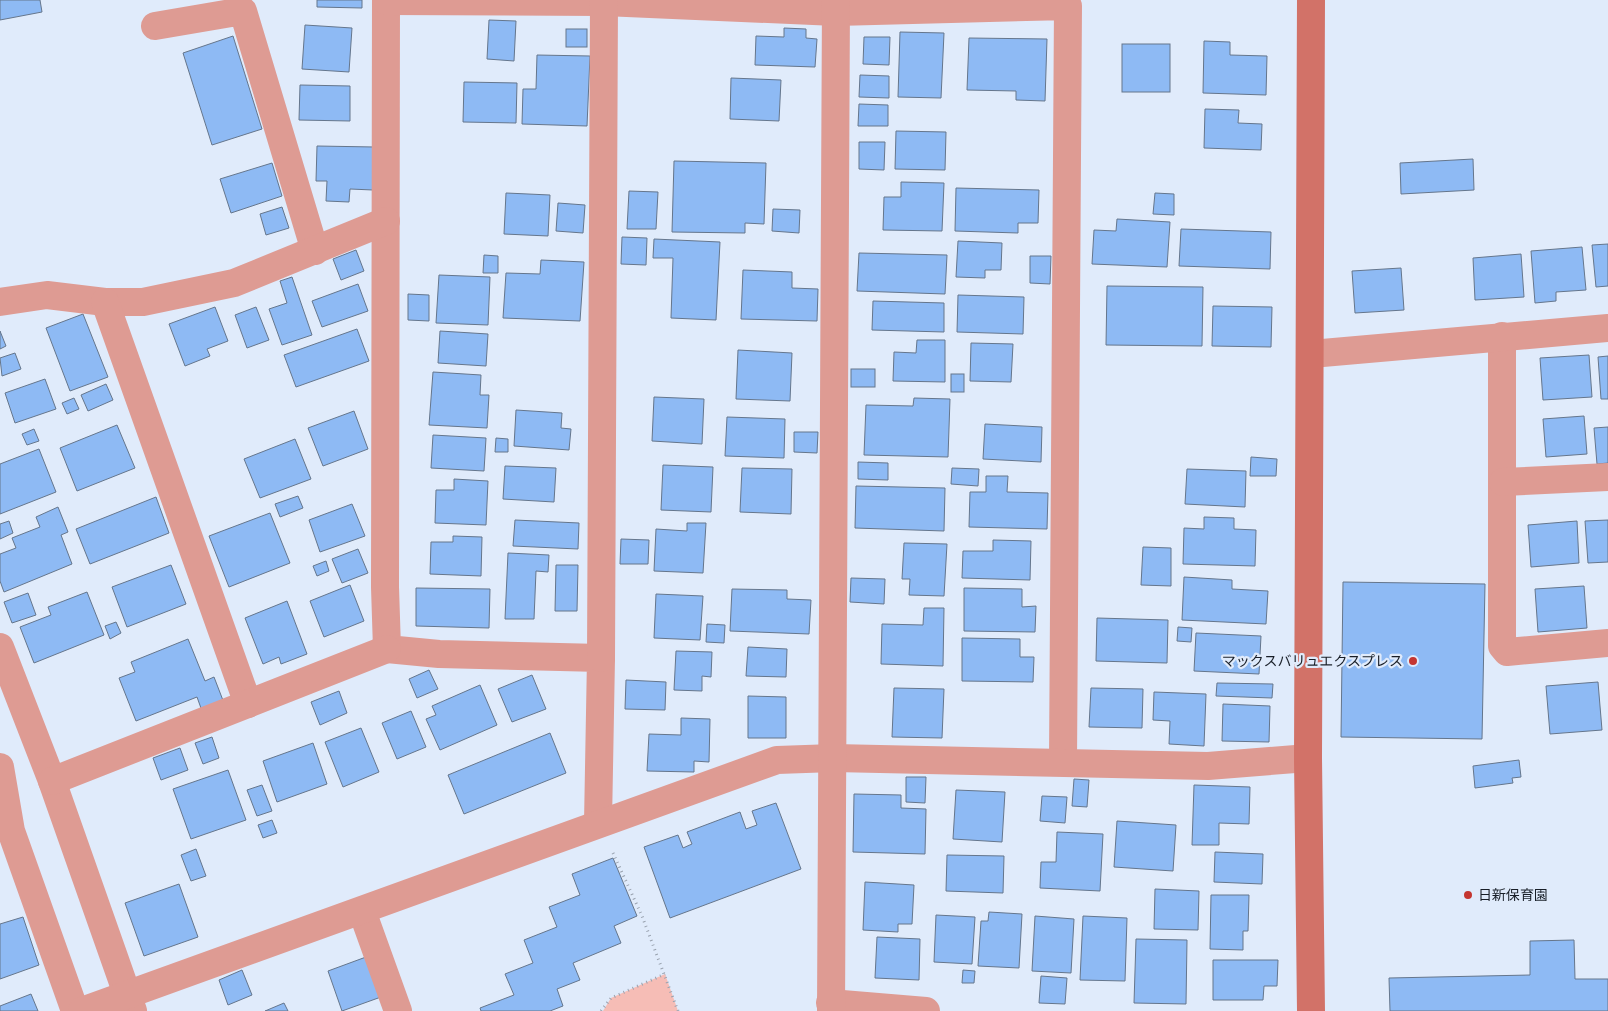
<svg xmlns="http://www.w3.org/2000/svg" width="1608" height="1011" font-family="Raleway,'Noto Sans JP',sans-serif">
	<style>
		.green { fill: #f6bdb6 }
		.building { fill: #8ebaf4; stroke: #65768c }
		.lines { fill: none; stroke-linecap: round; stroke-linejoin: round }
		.path { stroke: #99a2af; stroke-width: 3; stroke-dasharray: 1 4; stroke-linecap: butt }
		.street { stroke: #de9b93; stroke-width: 28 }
		.secondary { stroke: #d27268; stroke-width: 28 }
		.poi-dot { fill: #c43530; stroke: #e0ebfb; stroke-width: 2 }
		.labels { text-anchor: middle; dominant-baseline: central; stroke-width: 4.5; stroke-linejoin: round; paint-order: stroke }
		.poi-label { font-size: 14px; fill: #181e27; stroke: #e0ebfb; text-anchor: end }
	</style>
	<rect width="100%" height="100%" fill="#e0ebfb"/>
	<polygon class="green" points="665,974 678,1011 603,1011 611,998"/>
	<g class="building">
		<polygon points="0,0 40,0 42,12 0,20"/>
		<polygon points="317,0 362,0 362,8 317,7"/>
		<polygon points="489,20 516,21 514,61 487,59"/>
		<polygon points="305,25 352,28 349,72 302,69"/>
		<polygon points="784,28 806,29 806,38 817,39 815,67 755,65 756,36 784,37"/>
		<rect x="566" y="29" width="21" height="18"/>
		<polygon points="900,32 944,33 941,98 898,97"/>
		<polygon points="233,36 262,129 212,145 183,53"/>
		<polygon points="864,37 890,37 889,65 863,64"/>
		<polygon points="969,38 1047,39 1045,101 1016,100 1016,91 967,90"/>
		<polygon points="1204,41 1230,42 1230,55 1267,56 1266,95 1203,93"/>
		<rect x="1122" y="44" width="48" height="48"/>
		<polygon points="537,55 590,56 587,126 522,124 523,89 536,89"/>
		<polygon points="860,75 889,76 889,98 859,97"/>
		<polygon points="731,78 781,80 779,121 730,119"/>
		<polygon points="464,82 517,83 516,123 463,122"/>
		<polygon points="300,85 350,86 350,121 299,120"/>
		<polygon points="859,104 888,105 888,126 858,126"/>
		<polygon points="1205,109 1239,110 1238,123 1262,124 1261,150 1204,148"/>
		<polygon points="896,131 946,132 945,170 895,169"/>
		<polygon points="859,142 885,142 884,170 859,169"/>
		<polygon points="317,146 375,147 373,190 350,189 349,202 326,201 327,181 316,181"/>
		<polygon points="1473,159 1474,190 1401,194 1400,163"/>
		<polygon points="674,161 766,163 764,224 745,223 745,233 672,232"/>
		<polygon points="272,163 282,196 231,213 220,179"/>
		<polygon points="901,182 944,183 942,231 883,230 884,197 901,197"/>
		<polygon points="956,188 1039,190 1038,223 1018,223 1018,233 955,231"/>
		<polygon points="629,191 658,192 656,229 627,229"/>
		<polygon points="506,193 550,195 548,236 504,234"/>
		<polygon points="1155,193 1174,194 1174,215 1153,214"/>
		<polygon points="558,203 585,205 583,233 556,231"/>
		<polygon points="282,207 289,228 266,235 260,214"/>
		<polygon points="773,209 800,210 799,233 772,231"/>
		<polygon points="1117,219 1170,222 1167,267 1092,264 1094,230 1116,231"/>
		<polygon points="1181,229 1271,232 1270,269 1179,266"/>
		<polygon points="622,237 647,238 646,265 621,264"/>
		<polygon points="654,239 720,242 716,320 671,318 673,258 653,258"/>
		<polygon points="958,241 1002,243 1001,270 985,270 985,278 956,277"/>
		<polygon points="1608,244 1608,286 1596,287 1592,245"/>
		<polygon points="1582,247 1586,290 1556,292 1556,301 1535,303 1531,251"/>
		<polygon points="356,250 364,271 341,280 333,259"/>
		<polygon points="859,253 947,255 945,294 857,291"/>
		<polygon points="1521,254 1524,297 1475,300 1473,258"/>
		<polygon points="484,255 498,256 498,273 483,273"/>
		<polygon points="1030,256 1051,256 1050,284 1030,283"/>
		<polygon points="541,260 584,262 580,321 503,318 506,273 540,274"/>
		<polygon points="1401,268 1404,310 1355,313 1352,271"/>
		<polygon points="743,270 792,272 792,288 818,289 817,321 741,319"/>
		<polygon points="439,275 490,277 488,325 436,323"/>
		<polygon points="292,277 312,335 282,345 269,309 287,303 280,281"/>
		<polygon points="358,284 368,311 322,327 312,301"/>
		<polygon points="1107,286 1203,287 1202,346 1106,345"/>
		<polygon points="408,294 429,295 429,321 408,320"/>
		<polygon points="958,295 1024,297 1023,334 957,332"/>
		<polygon points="873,301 944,303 944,332 872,330"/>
		<polygon points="1213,306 1272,307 1271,347 1212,346"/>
		<polygon points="215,307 228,341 207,349 210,356 185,366 169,324"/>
		<polygon points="256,307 269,340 247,348 235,315"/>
		<polygon points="83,314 108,377 70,391 46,328"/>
		<polygon points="357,329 369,361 296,387 284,355"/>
		<polygon points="0,331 6,346 0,349"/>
		<polygon points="440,331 488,334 486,366 438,363"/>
		<polygon points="917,340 945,340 945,382 893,381 894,352 916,353"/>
		<polygon points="971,343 1013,344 1011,382 970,381"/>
		<polygon points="738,350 792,353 790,401 736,399"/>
		<polygon points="15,353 21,369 2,376 0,358"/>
		<polygon points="1589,355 1592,397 1543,400 1540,358"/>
		<polygon points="1608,356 1608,399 1601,399 1598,357"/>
		<rect x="851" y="369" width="24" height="18"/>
		<polygon points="433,372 481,375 480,395 489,395 487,428 429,425"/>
		<rect x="951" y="374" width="13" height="18"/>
		<polygon points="45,379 56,409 15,423 5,393"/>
		<polygon points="106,384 113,400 88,411 81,395"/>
		<polygon points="654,397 704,399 702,444 652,441"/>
		<polygon points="74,398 79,409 67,414 62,403"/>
		<polygon points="914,398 950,399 948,457 864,455 866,405 913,406"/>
		<polygon points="516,410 562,413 561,428 571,429 569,450 514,446"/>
		<polygon points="354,411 368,449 323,466 308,428"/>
		<polygon points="1584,416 1587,454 1546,457 1543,419"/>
		<polygon points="727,417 785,419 784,458 725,456"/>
		<polygon points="985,424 1042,427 1041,462 983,459"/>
		<polygon points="117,425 135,468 77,491 60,448"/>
		<polygon points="1608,427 1608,463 1597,464 1594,428"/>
		<polygon points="34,429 39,441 27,445 22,434"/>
		<polygon points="794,432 818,432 817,453 794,452"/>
		<polygon points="433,435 486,438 484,471 431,468"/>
		<polygon points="496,438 508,439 508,452 495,452"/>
		<polygon points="295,439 311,479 260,498 244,459"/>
		<polygon points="39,449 56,492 0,514 0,464"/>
		<polygon points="1251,457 1277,459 1276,476 1250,476"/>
		<polygon points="858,462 888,463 888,480 858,479"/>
		<polygon points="663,465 713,467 711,512 661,510"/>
		<polygon points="505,466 556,468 554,502 503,499"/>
		<polygon points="742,468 792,469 791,514 740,512"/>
		<polygon points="952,468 979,469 978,486 951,484"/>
		<polygon points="1187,469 1246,471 1245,507 1185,504"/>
		<polygon points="986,476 1008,476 1007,492 1048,493 1047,529 969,527 970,492 986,492"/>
		<polygon points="454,479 488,481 486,525 435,523 436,490 454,490"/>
		<polygon points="856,486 945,488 944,531 855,528"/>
		<polygon points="298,496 303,508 280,517 275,504"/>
		<polygon points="156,497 169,533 90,564 76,529"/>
		<polygon points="352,504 365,536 320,552 309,520"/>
		<polygon points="58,507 68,532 61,535 72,564 4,592 0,581 0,554 16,548 12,538 40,527 36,517"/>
		<polygon points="270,513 290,563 229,587 209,536"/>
		<polygon points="1204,517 1234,518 1234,529 1256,530 1255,566 1183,564 1184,528 1204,529"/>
		<polygon points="515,520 579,523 578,549 513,546"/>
		<polygon points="1608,520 1608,562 1588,563 1585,521"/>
		<polygon points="9,521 13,533 0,539 0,524"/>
		<polygon points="1577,521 1579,563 1531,567 1528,525"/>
		<polygon points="687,523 706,523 703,573 654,571 656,529 687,531"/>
		<polygon points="453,536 482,537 481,576 430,574 431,542 453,542"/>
		<polygon points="621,539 649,540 648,564 620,564"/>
		<polygon points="993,540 1031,541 1030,580 962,578 963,551 993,551"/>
		<polygon points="904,543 947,544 944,596 909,595 910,579 902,579"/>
		<polygon points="1143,547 1171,548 1171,586 1141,585"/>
		<polygon points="358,549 368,573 342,583 332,559"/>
		<polygon points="508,553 549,555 548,572 536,571 534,619 505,619"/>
		<polygon points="326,561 329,571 317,576 313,566"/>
		<polygon points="171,565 186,604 127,627 112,587"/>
		<polygon points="556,565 578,565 577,611 555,611"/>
		<polygon points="1184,577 1232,580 1232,589 1268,591 1266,624 1182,620"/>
		<polygon points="851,578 885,579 884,604 850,602"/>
		<polygon points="1343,582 1485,584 1482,739 1341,737"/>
		<polygon points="350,585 364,621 324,637 310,601"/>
		<polygon points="1584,586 1587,628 1538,632 1535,589"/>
		<polygon points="416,588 490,589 489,628 416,626"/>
		<polygon points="964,588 1022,589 1022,607 1036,606 1035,632 964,631"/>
		<polygon points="732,589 787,590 787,599 811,600 809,634 730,631"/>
		<polygon points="87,592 104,635 34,663 20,627 51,615 48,607"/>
		<polygon points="28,593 36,615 12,623 4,602"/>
		<polygon points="656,594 703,596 700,640 654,638"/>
		<polygon points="287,601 307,654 281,664 279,657 263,664 245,618"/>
		<polygon points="924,608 944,608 943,666 881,664 882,624 923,625"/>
		<polygon points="1097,618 1168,620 1167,663 1096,661"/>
		<polygon points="116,622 121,633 110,639 105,626"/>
		<polygon points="707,624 725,625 724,643 706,642"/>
		<polygon points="1178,627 1192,628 1191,642 1177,641"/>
		<polygon points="1196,633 1261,636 1259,674 1194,671"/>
		<polygon points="962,638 1020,639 1020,657 1034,657 1033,682 962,681"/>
		<polygon points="188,639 205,681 214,677 224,703 202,711 197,697 136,721 119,678 135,672 131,662"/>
		<polygon points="748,647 787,649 786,677 746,676"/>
		<polygon points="676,651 712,652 711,677 702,676 702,691 674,690"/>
		<polygon points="429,670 438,689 417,698 409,679"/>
		<polygon points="532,675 546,709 512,722 498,689"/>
		<polygon points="626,680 666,682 665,710 625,709"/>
		<polygon points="1598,682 1602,730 1550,734 1546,686"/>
		<polygon points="1217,683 1273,684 1272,698 1216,696"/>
		<polygon points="480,685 497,725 440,750 426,719 436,715 432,706"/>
		<polygon points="894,688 944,689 942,738 892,737"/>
		<polygon points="1091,688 1143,689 1142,728 1089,727"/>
		<polygon points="339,691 347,713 320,725 311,702"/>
		<polygon points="1154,692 1206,694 1204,746 1169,744 1170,721 1153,720"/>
		<polygon points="748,696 786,697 786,738 748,738"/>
		<polygon points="1223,704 1270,706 1269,742 1222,741"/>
		<polygon points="411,711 426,747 397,759 382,723"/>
		<polygon points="681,718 710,719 709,762 694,761 694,772 647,771 649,734 681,735"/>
		<polygon points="361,728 379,772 343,787 325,742"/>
		<polygon points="550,733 566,773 464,814 448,775"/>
		<polygon points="212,737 219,758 203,764 195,743"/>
		<polygon points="313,743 327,784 277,802 263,761"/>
		<polygon points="180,748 188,770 161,780 153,758"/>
		<polygon points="1519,760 1521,777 1512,778 1513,783 1475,788 1473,766"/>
		<polygon points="228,770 246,820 191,839 173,789"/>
		<polygon points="906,777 926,777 925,803 906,802"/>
		<polygon points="1074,779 1089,780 1087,807 1072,806"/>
		<polygon points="262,785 272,811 257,816 247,790"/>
		<polygon points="1194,785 1250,787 1249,824 1219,823 1219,845 1192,845"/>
		<polygon points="956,790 1005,792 1002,842 953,839"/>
		<polygon points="854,794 901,795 901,808 926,809 925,854 853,852"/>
		<polygon points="1042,796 1067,797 1065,823 1040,821"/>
		<polygon points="776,803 801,869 670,918 644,847 678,835 683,848 692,844 687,832 740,812 746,829 757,825 752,811"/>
		<polygon points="272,820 277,833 263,838 258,825"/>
		<polygon points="1117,821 1176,825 1173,871 1114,867"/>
		<polygon points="1057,832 1103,834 1100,891 1040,888 1041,862 1056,862"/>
		<polygon points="196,849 206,876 191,881 181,855"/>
		<polygon points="1215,852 1263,854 1262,884 1214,882"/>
		<polygon points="947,855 1004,856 1003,893 946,891"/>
		<polygon points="613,858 637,916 614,926 621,943 573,963 580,980 557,989 563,1006 550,1011 481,1011 480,1008 514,995 505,974 533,963 524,940 557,927 549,907 580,895 572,874"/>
		<polygon points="865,882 914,885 912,924 898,924 898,932 863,930"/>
		<polygon points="179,884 198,937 144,956 125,903"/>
		<polygon points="1155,889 1199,891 1198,930 1154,929"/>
		<polygon points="1211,895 1249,895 1248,931 1243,931 1243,950 1210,949"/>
		<polygon points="989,912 1022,914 1019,968 978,966 981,921 988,921"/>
		<polygon points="936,915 975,917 972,964 934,962"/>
		<polygon points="1035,916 1074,919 1071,973 1032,971"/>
		<polygon points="1083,916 1127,918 1125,981 1080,980"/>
		<polygon points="23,917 39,965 0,979 0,924"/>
		<polygon points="877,937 920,939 919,980 875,978"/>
		<polygon points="1136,939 1187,940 1186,1004 1134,1003"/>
		<polygon points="1574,940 1575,979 1608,979 1608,1011 1390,1011 1389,978 1530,975 1530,941"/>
		<polygon points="366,957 381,997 342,1011 328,971"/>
		<polygon points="1213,960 1278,960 1277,986 1264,986 1263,1000 1213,1000"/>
		<polygon points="242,970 252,995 228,1005 219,980"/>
		<polygon points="963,970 975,971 974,983 962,983"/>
		<polygon points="1041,976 1067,978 1065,1004 1039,1003"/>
		<polygon points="31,994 38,1011 0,1011 0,1006"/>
		<polygon points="284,1003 288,1011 265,1011"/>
	</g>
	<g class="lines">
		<g class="path">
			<polyline points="613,853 642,916 678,1011"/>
			<polyline points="601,1011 611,998 665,974"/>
		</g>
		<g class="street">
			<polyline points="386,0 385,587 387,649 439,654 601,658 598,823"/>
			<polyline points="386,1 604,2 836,12 1068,6 1063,762"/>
			<polyline points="155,26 243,11 315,251"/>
			<polyline points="0,302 47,295 105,302 143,302 234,283 386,221"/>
			<polyline points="105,302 248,704"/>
			<polyline points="1502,336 1502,646 1507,652 1608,643"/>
			<polyline points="1311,354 1608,328"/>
			<polyline points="1503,482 1608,477"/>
			<polyline points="0,647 52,781 133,1011"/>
			<polyline points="601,658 604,0"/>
			<polyline points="0,767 11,831 75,1011"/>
			<polyline points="52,781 387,649"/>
			<polyline points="362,911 398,1011"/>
			<polyline points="830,1003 926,1011"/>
			<polyline points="82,1011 777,760 834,758 1208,766 1308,758"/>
			<polyline points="831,1011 836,0"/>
		</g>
		<polyline class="secondary" points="1311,1011 1308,758 1311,0"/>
	</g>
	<g class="poi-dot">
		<circle cx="1413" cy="661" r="5"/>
		<circle cx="1468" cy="895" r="5"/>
	</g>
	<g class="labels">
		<g class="poi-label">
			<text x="1403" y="661">マックスバリュエクスプレス</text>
			<text x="1478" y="895" text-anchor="start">日新保育園</text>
		</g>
	</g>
</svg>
